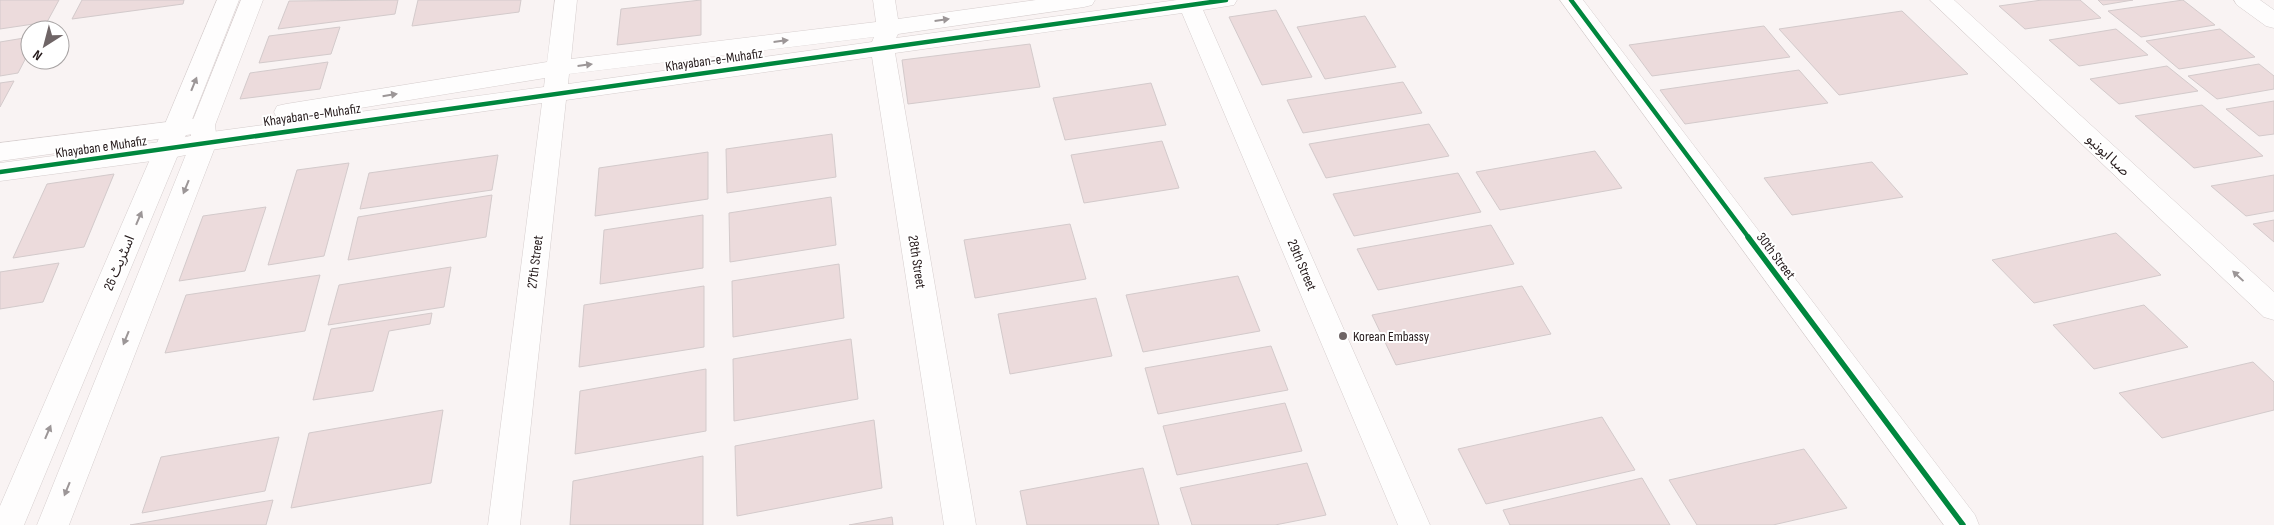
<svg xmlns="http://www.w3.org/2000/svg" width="2274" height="525" font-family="'Sofia Sans Condensed','Noto Sans Arabic',sans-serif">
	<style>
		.building { fill: #ecdbdc; stroke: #d3cacb }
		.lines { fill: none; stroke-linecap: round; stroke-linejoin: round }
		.minor-casing { stroke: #d6cece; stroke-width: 1 }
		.major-casing { stroke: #d6cece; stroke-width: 1 }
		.minor { fill: #fefdfd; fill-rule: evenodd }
		.major { fill: #fefdfd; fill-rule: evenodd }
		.cycleway-far1-casing { stroke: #fff; stroke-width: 7 }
		.cycleway-casing { stroke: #fff; stroke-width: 9 }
		.cycleway-far1 { stroke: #00873e; stroke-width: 4.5 }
		.cycleway { stroke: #00873e; stroke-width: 5.5 }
		.oneway { fill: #9c9697 }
		.poi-dot { fill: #6f6566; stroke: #fff; stroke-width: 2 }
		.labels { text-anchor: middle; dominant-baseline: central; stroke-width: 4; stroke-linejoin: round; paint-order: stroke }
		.street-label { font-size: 14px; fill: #24191a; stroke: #fff }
		.poi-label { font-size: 14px; fill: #24191a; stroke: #fff; text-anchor: start }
	</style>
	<rect width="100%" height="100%" fill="#f9f3f3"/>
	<g class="building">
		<polygon points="0,0 59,0 47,22 0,29"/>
		<polygon points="82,0 184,0 183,4 72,19"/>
		<polygon points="398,0 395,14 278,29 289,1"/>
		<polygon points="418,0 521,0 519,12 412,26"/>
		<polygon points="701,0 701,35 617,45 621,9"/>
		<polygon points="2042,0 2080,0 2101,18 2025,29 1999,6"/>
		<polygon points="2098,0 2133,0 2103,5"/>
		<polygon points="2183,0 2215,25 2141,37 2108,11"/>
		<polygon points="1276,10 1312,77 1262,85 1229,17"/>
		<polygon points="1902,11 1968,74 1839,95 1779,29"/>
		<polygon points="1365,16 1396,67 1325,79 1297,27"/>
		<polygon points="1764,26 1790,57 1652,76 1629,45"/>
		<polygon points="340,27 331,54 259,63 269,36"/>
		<polygon points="2116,29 2148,55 2079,66 2049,40"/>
		<polygon points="2220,29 2255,57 2179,69 2146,41"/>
		<polygon points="30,37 30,50 18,73 0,76 0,42"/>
		<polygon points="1030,44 1040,87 908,104 902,60"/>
		<polygon points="328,62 320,89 240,99 250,73"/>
		<polygon points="2259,64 2274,76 2274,89 2217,99 2188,76"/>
		<polygon points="2167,66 2198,91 2119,104 2090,79"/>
		<polygon points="1799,70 1828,103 1685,124 1660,90"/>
		<polygon points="14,81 0,107 0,83"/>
		<polygon points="1403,82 1422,113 1303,133 1287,100"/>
		<polygon points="1151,83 1166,125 1065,140 1053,98"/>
		<polygon points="2274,101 2274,134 2259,136 2226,109"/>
		<polygon points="2202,105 2263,156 2194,168 2135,116"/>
		<polygon points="1429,124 1449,156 1326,178 1309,144"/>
		<polygon points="832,134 836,177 727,193 726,149"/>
		<polygon points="1162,141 1179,188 1084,203 1071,155"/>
		<polygon points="1595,151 1622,188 1500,210 1476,172"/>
		<polygon points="708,152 708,199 595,216 599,168"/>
		<polygon points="498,155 492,190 360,209 369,173"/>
		<polygon points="1872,162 1903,197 1792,215 1764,178"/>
		<polygon points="349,163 324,256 268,265 297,170"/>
		<polygon points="1458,173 1481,212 1354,236 1333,194"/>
		<polygon points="114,174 84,247 13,258 47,184"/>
		<polygon points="2274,175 2274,211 2246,216 2211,186"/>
		<polygon points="492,195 486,237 348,260 358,217"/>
		<polygon points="831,197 836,245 730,262 729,213"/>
		<polygon points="266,207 245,271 179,281 203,216"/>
		<polygon points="703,215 703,268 600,284 604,230"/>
		<polygon points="2274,220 2274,242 2253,224"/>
		<polygon points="1070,224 1086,279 975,298 964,240"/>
		<polygon points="1491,225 1514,264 1378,290 1357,249"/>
		<polygon points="2116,233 2161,275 2034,303 1992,260"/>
		<polygon points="59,263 43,302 0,309 0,272"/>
		<polygon points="839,264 844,318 733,337 732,281"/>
		<polygon points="451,267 444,307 328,325 339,285"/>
		<polygon points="320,275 305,331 165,353 186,295"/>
		<polygon points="1238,276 1260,331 1143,352 1126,295"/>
		<polygon points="704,286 704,347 579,367 584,305"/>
		<polygon points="1522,286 1551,334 1396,365 1372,315"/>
		<polygon points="1096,298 1112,356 1010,374 998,314"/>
		<polygon points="2144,305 2188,347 2094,369 2053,325"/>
		<polygon points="432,313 430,324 389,331 373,391 313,400 331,329"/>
		<polygon points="851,339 858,399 734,421 733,359"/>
		<polygon points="1271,346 1288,390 1158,414 1145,368"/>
		<polygon points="2253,362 2274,382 2274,410 2162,438 2119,393"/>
		<polygon points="706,369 706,431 575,454 580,391"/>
		<polygon points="1285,403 1302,451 1177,475 1163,426"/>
		<polygon points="443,410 431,483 291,508 309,433"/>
		<polygon points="1602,417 1635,470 1486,504 1458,449"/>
		<polygon points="874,420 882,488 737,516 735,446"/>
		<polygon points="279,437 265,491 142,513 161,457"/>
		<polygon points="1804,449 1847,508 1773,525 1697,525 1669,480"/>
		<polygon points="703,456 703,525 570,525 573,481"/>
		<polygon points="1307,463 1326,515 1275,525 1192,525 1180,488"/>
		<polygon points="1143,468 1159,525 1027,525 1020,491"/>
		<polygon points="1642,478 1670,525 1510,525 1503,510"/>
		<polygon points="273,500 266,525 130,525"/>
		<polygon points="892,517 893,525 849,525"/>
	</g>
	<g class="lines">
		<defs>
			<g id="minor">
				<path d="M555 0H577L571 59 876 22 873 0H895L898 19 1036 0H1095L1092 5 1084 7 898 34 896 38 1177 0H1237L1234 5 1203 10 1430 525H1398L1182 13 895 53 976 525H944L872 57 566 100 520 525H488L542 103 204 151 167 159 0 181V163L167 141 204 133 544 87 545 78 286 120 277 118 274 112 277 106 286 104 547 62ZM874 37 872 42 568 84 569 74Z"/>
				<polygon points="1560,0 1583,0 1975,515 1979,525 1944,525"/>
				<polygon points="2234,0 2260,0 2274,10 2274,28 2266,26 2237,5"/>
				<polygon points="199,118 208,120 211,126 208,132 0,161 0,143"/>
			</g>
			<g id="major">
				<polygon points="217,0 239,0 180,150 24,525 0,525 0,506 154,150"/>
				<polygon points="241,0 263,0 215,125 217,142 69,525 37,525 191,142 191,125"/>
				<polygon points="1930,0 1954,0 2274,292 2274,320 2264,317"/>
			</g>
		</defs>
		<use href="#minor" class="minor-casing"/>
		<use href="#major" class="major-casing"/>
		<use href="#minor" class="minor"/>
		<use href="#major" class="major"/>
		<defs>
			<g id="cycleway-far1">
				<polyline points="1571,0 1749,238"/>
				<polyline points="0,172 1226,0"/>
			</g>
			<polyline id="cycleway" points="1748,237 1963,525"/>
		</defs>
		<use href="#cycleway-far1" class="cycleway-far1-casing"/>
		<use href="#cycleway" class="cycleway-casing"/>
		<use href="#cycleway-far1" class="cycleway-far1"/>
		<use href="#cycleway" class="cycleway"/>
	</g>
	<defs><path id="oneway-solid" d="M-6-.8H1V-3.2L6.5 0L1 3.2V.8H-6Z" transform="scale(1.25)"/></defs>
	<g class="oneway">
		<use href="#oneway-solid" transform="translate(942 20) rotate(-8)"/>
		<use href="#oneway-solid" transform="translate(781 41) rotate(-7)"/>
		<use href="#oneway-solid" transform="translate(585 65) rotate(-7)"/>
		<use href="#oneway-solid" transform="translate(194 84) rotate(-68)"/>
		<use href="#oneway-solid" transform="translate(390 95) rotate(-9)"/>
		<use href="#oneway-solid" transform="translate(186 187) rotate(112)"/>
		<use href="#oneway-solid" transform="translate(139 218) rotate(-67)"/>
		<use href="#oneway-solid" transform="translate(2238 276) rotate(-137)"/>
		<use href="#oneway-solid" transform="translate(126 338) rotate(112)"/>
		<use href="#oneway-solid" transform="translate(48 432) rotate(-67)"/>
		<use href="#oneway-solid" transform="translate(67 489) rotate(112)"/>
	</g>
	<circle class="poi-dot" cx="1343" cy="336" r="5"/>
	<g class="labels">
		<g class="street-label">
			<text transform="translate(714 60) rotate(-8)">Khayaban-e-Muhafiz</text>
			<text transform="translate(312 115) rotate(-8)">Khayaban-e-Muhafiz</text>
			<text transform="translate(101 147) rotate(-8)">Khayaban e Muhafiz</text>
			<text transform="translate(2108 155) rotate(43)">صبا ایونیو</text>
			<text transform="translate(1776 256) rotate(53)">30th Street</text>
			<text transform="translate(535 262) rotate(-83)">27th Street</text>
			<text transform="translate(917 262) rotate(81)">28th Street</text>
			<text transform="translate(119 263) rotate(-67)">اسٹریٹ 26</text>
			<text transform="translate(1302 265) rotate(67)">29th Street</text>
		</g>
		<g class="poi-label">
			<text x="1353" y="336">Korean Embassy</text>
		</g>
	</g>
	<g transform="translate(45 45) rotate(216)"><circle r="24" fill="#ffffff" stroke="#a7a3a3"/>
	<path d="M0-4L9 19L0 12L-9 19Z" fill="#6f6566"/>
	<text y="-8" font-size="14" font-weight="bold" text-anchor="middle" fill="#24191a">N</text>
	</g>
</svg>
